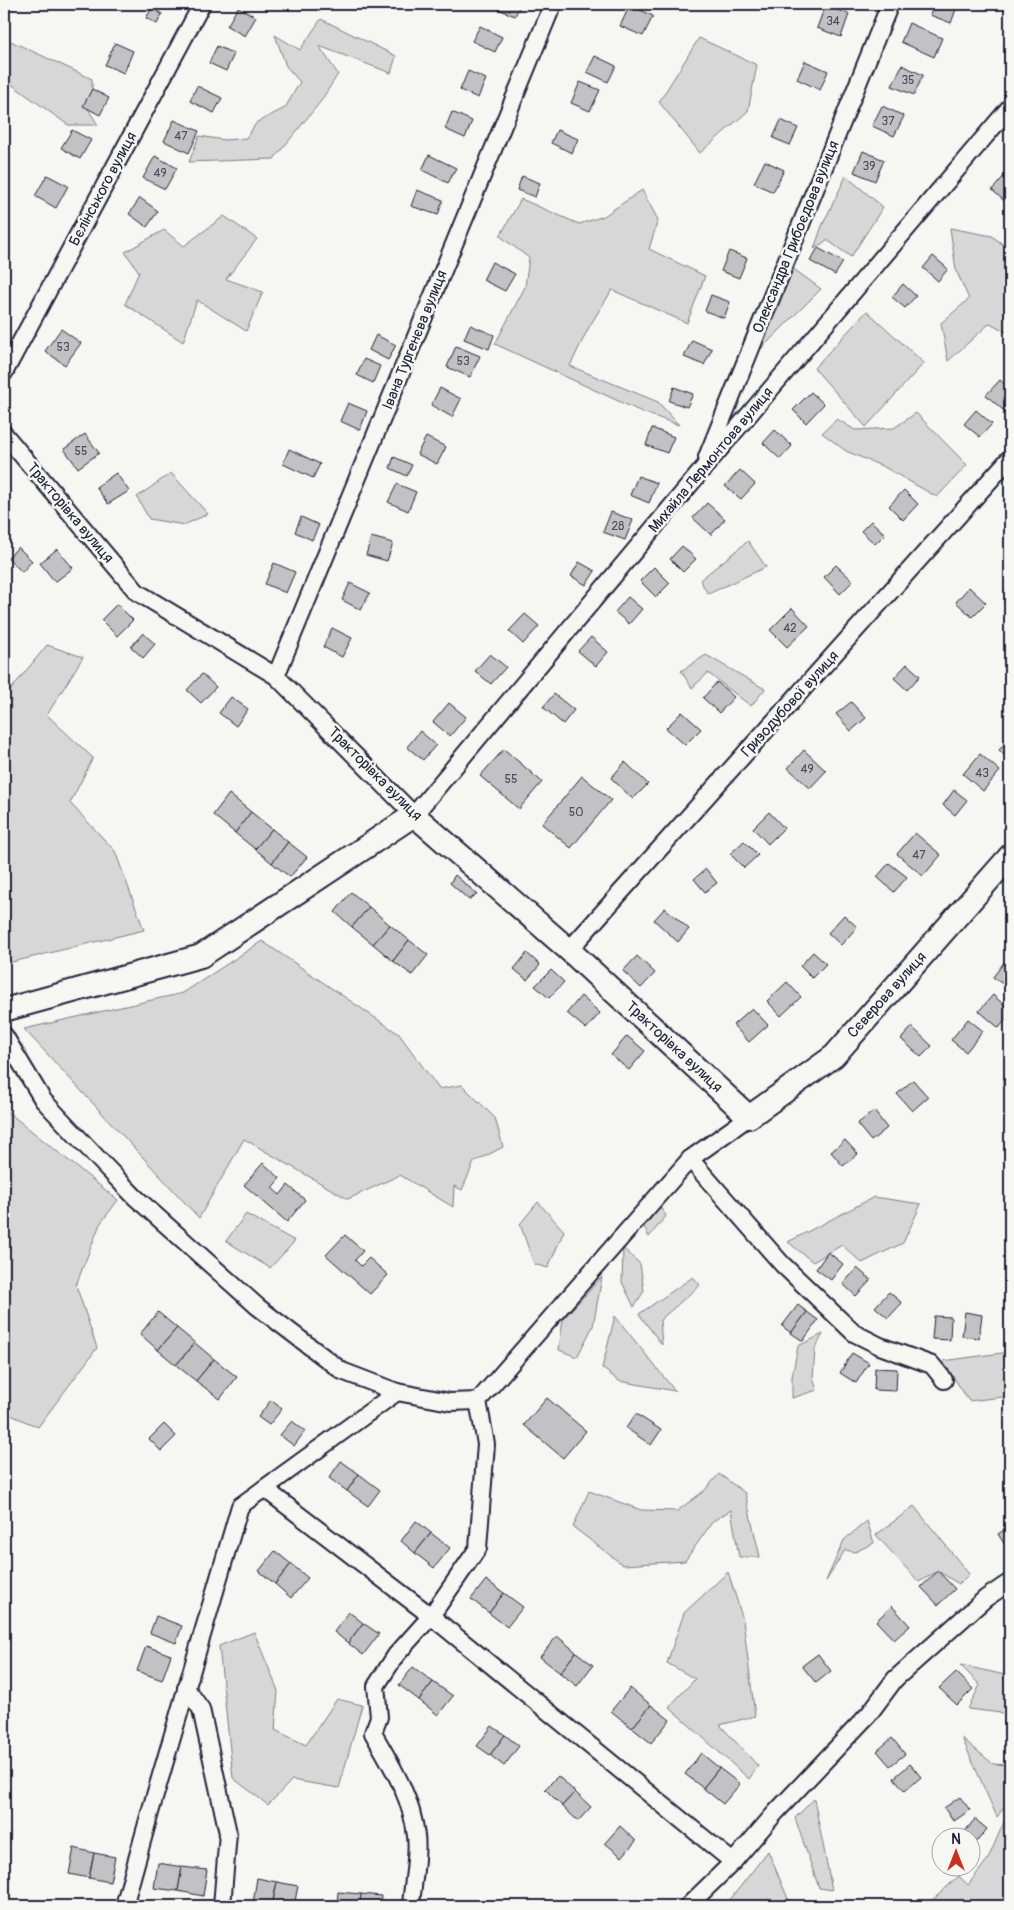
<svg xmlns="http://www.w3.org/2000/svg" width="1014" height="1910" font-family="Pangolin,sans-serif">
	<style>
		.green { fill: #d7d7d7; stroke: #7c7c89 }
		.building { fill: #c2c2c4; stroke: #22223b }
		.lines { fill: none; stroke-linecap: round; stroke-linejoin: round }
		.street-casing { stroke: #22223b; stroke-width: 20 }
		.secondary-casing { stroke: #22223b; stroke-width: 26 }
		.street { stroke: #f6f6f2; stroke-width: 16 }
		.secondary { stroke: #f6f6f2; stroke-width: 22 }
		.labels { text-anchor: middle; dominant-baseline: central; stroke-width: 5; stroke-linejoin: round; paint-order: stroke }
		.number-label { font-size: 12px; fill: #4a4a5d }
		.street-label { font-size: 15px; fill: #22223b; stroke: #f6f6f2 }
	</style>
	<rect width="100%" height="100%" fill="#f6f6f2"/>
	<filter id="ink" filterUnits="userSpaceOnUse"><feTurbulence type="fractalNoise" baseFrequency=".02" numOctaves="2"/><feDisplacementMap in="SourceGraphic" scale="10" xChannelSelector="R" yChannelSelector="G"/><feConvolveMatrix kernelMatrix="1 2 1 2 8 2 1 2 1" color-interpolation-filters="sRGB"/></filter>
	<g filter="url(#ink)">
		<g class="green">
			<polygon points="321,19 396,56 391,73 319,46 338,74 321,101 274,159 189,162 199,136 224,140 246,138 257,122 285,108 300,82 286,66 275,35 300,50"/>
			<polygon points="4,38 92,79 92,89 85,104 98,125 68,125 4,79"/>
			<polygon points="699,38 757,65 748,111 700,153 659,102"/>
			<polygon points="846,176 883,207 851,257 827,240 814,249 822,226"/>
			<polygon points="642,190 658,220 649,249 705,276 687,323 612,290 589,327 570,366 658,402 679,425 642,412 495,344 525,287 529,258 500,236 521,199 579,224 604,216"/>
			<polygon points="224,216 257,239 226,279 263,292 246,331 197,300 183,342 125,304 139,272 125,252 164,230 184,246"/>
			<polygon points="950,228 992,236 1010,250 1010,275 1006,278 1010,283 1010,334 990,323 948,361 941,323 969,299 956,270"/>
			<polygon points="791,267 821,289 756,354"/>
			<polygon points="867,311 924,363 866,427 814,368"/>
			<polygon points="916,413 967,465 937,497 884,467 846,451 822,433 837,419 855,430 894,428"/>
			<polygon points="171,473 208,514 184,525 149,519 137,497"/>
			<polygon points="748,541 766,567 708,594 700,580"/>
			<polygon points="47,645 83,657 47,715 93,758 70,803 115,851 144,930 4,964 4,698"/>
			<polygon points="706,655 765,689 751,706 708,673 692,688 681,671"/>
			<polygon points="262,941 399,1034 439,1089 462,1085 495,1118 503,1147 474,1162 462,1190 454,1186 453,1207 400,1175 348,1199 244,1139 199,1218 24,1029 183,993"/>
			<polygon points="4,1109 118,1200 100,1224 76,1285 97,1348 38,1427 4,1412"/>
			<polygon points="874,1197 921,1204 903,1243 862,1263 842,1245 813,1262 788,1242"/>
			<polygon points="538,1202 564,1231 548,1268 534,1264 520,1224"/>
			<polygon points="660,1207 666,1216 649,1237 644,1227"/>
			<polygon points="246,1214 295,1241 270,1268 226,1241"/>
			<polygon points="623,1248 640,1264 644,1291 634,1307 622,1282"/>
			<polygon points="602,1277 593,1326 577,1357 559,1350 563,1319"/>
			<polygon points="693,1277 700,1285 660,1320 662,1345 639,1314"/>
			<polygon points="615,1316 675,1391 619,1381 602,1368"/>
			<polygon points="823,1334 815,1349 813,1378 817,1390 792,1398 792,1377 798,1346"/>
			<polygon points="1009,1352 1010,1396 969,1401 943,1361"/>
			<polygon points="719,1474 745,1493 760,1557 739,1557 731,1510 713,1521 685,1561 623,1565 573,1527 589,1491 641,1510 677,1511 704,1491"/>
			<polygon points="914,1506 969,1574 959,1584 938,1571 919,1582 876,1535"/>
			<polygon points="867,1521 874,1543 855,1552 845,1550 826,1581 844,1540"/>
			<polygon points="728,1572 743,1620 755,1716 720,1725 758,1766 749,1779 669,1707 695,1679 667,1663 684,1613"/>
			<polygon points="254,1632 278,1691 275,1730 306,1745 337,1699 362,1705 339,1788 292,1780 268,1805 233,1778 219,1646"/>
			<polygon points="960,1665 1010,1676 1010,1714 968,1709 980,1685"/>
			<polygon points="962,1738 993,1764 1010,1765 1010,1799 997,1817"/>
			<polygon points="814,1799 832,1890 819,1888 795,1818"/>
			<polygon points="1010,1808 1010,1906 926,1906 959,1876 968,1885 988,1859"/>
			<polygon points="768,1851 791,1906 731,1906 729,1901"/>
		</g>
		<g class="building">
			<polygon points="500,4 521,4 515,16 498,9"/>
			<polygon points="934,4 958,4 951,23 930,15"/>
			<polygon points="630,5 653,16 643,36 620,26"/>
			<polygon points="825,6 849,14 841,37 817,28"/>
			<polygon points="238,7 256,17 245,36 227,26"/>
			<polygon points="152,8 162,14 157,24 146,18"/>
			<polygon points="909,23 942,38 934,57 901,42"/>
			<polygon points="480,26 502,37 495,52 472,41"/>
			<polygon points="115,43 133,51 124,73 105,65"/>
			<polygon points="217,46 234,54 226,71 209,63"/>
			<polygon points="595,56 616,66 608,82 587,72"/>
			<polygon points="805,61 828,71 820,90 797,79"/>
			<polygon points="902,65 923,75 914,95 892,86"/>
			<polygon points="468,71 486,79 478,98 460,90"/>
			<polygon points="580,82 600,90 590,111 571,103"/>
			<polygon points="197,86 222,98 214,113 190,101"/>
			<polygon points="92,89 109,98 100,115 83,106"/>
			<polygon points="882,106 904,116 894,136 872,126"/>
			<polygon points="452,112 472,121 465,138 445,129"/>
			<polygon points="174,120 199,131 189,153 164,141"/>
			<polygon points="781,120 798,128 790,145 773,138"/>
			<polygon points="72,130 91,140 80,159 61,148"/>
			<polygon points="557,130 578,139 572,153 551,143"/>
			<polygon points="863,151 884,160 875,181 854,172"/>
			<polygon points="429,155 456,168 448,183 422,170"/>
			<polygon points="155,156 177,168 165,189 143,178"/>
			<polygon points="765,161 784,170 773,192 754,183"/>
			<polygon points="1006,174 1010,178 1010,206 992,190"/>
			<polygon points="47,175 68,186 56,208 35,196"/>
			<polygon points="522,176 540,183 535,197 517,190"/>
			<polygon points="417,190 443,200 438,215 411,206"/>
			<polygon points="140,198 158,211 147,227 129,214"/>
			<polygon points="818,248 843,262 835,275 810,261"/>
			<polygon points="729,251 747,258 739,278 721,271"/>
			<polygon points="933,256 948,269 938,281 923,268"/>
			<polygon points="492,262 515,274 505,291 483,280"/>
			<polygon points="903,284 916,296 905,308 892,297"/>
			<polygon points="711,295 730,302 724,318 705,311"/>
			<polygon points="470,325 494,335 489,349 464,339"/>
			<polygon points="61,329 81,343 65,365 45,351"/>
			<polygon points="376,335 396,345 388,360 369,350"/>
			<polygon points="692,340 712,349 704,365 684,357"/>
			<polygon points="456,346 480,356 470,377 447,367"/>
			<polygon points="364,359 380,366 373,383 357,375"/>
			<polygon points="1000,380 1010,389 1010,402 1003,410 986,395"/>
			<polygon points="674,387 693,394 687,407 669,401"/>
			<polygon points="440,388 461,399 452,417 431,405"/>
			<polygon points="811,392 824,404 806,423 793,410"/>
			<polygon points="348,403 367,411 360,430 340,421"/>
			<polygon points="976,410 992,424 980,437 964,424"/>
			<polygon points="652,428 674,437 667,453 646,445"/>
			<polygon points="775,430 792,446 780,459 763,443"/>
			<polygon points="85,434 99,453 78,468 64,449"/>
			<polygon points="426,437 446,447 437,464 417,454"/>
			<polygon points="289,449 320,464 313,478 283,464"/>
			<polygon points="394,457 412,465 407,476 390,468"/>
			<polygon points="740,470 755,484 741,499 725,486"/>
			<polygon points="116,473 129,491 108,504 96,487"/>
			<polygon points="638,476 657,483 649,503 630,495"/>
			<polygon points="397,484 416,492 408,511 388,502"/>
			<polygon points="904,490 918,504 903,520 889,506"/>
			<polygon points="707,503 725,519 711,535 693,518"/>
			<polygon points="611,512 633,520 625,540 603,532"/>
			<polygon points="301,517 319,525 312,540 295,532"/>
			<polygon points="871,521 885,534 875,544 861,531"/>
			<polygon points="371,537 393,543 387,561 366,555"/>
			<polygon points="682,546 696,559 683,572 670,559"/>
			<polygon points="18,547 32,561 22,572 8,558"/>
			<polygon points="57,549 73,568 55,582 40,563"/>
			<polygon points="579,562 595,571 586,585 571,576"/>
			<polygon points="274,563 295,572 286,593 265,584"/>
			<polygon points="836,565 853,581 840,594 824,577"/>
			<polygon points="654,567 670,583 656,597 640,581"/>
			<polygon points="350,583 370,593 361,610 342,600"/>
			<polygon points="969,587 986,603 972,617 956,602"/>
			<polygon points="628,597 642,609 629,624 615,612"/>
			<polygon points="117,604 133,620 117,636 101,620"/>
			<polygon points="792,608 809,626 787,647 770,630"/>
			<polygon points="525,614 539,626 523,644 509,631"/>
			<polygon points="332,628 352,638 342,657 323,647"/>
			<polygon points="143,633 155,644 143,658 131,647"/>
			<polygon points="591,637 608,652 596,666 578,651"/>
			<polygon points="490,654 506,667 491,684 475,671"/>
			<polygon points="907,664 920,676 907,690 894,678"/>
			<polygon points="202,674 216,687 201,703 187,690"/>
			<polygon points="717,682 734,697 719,713 703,698"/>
			<polygon points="554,694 574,710 563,724 543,707"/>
			<polygon points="231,697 248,709 236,726 219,713"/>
			<polygon points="851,702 866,718 851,731 836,714"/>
			<polygon points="449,703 466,717 450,736 433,722"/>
			<polygon points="682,712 701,729 685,745 666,728"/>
			<polygon points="420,731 436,745 423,760 407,747"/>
			<polygon points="1010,738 1010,761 999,750"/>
			<polygon points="504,749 542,782 519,809 480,776"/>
			<polygon points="804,750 826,771 810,788 788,768"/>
			<polygon points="980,754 1000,771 983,791 963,774"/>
			<polygon points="625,762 648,784 633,799 611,778"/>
			<polygon points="582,776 611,800 571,848 542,824"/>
			<polygon points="954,790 967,800 955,815 943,805"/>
			<polygon points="229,794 251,812 235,833 213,815"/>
			<polygon points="251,812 272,829 255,849 235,833"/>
			<polygon points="769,812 784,828 768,844 753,828"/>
			<polygon points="272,829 288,842 272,863 255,849"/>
			<polygon points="915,833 941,855 923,876 897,854"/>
			<polygon points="744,841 758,855 744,868 730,854"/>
			<polygon points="288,842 307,857 290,877 272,863"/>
			<polygon points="889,863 907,877 894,892 877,877"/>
			<polygon points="706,869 717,883 705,892 694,879"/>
			<polygon points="455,875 477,894 469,900 450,883"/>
			<polygon points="351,892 369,907 352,927 335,912"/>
			<polygon points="369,907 390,925 373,944 352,927"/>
			<polygon points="665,908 689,929 678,942 654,920"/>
			<polygon points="844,915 857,927 841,945 828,933"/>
			<polygon points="390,925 409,940 393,961 373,944"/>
			<polygon points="409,940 428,955 412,975 393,961"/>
			<polygon points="813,952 826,964 812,978 800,966"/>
			<polygon points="527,953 540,965 527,980 514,969"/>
			<polygon points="637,956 655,973 641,988 623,971"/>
			<polygon points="1005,961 1010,965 1010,989 993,977"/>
			<polygon points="551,970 564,982 549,998 535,986"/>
			<polygon points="787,982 801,997 781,1016 767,1001"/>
			<polygon points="993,995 1010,1010 1010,1014 999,1028 979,1011"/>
			<polygon points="581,996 600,1013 586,1029 567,1013"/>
			<polygon points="752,1008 768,1025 749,1042 733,1025"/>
			<polygon points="968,1019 983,1031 966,1052 951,1040"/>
			<polygon points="912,1027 932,1046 921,1057 901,1039"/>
			<polygon points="627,1036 645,1051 629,1070 611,1055"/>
			<polygon points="913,1080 928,1097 912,1111 897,1094"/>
			<polygon points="874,1111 887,1128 871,1141 857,1124"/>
			<polygon points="845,1140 858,1154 843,1166 831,1152"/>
			<polygon points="263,1163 280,1178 272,1188 280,1195 288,1185 305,1200 287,1222 244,1185"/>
			<polygon points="345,1235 363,1251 355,1260 361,1266 369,1258 388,1275 370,1294 326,1255"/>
			<polygon points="828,1252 843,1264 831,1280 816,1269"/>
			<polygon points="857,1268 871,1280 856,1296 843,1284"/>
			<polygon points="889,1292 902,1303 888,1318 875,1307"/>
			<polygon points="798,1305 807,1312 791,1333 782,1326"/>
			<polygon points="158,1312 177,1328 158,1350 140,1334"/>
			<polygon points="807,1312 818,1320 803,1341 791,1333"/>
			<polygon points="965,1312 982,1315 979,1338 962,1336"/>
			<polygon points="934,1316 951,1317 950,1340 932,1339"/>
			<polygon points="177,1328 195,1343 176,1365 158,1350"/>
			<polygon points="195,1343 214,1359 196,1381 176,1365"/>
			<polygon points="852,1353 869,1363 856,1383 840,1373"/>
			<polygon points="214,1359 237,1377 220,1399 196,1381"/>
			<polygon points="875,1368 897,1369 896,1391 874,1390"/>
			<polygon points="547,1398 586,1431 563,1458 524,1425"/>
			<polygon points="271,1400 282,1409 269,1425 258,1417"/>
			<polygon points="636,1414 661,1430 651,1445 626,1428"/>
			<polygon points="292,1421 305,1431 294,1446 280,1435"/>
			<polygon points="164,1424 176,1436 161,1451 149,1439"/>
			<polygon points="341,1461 359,1474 347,1491 329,1478"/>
			<polygon points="359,1474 380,1490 368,1506 347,1491"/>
			<polygon points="416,1521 431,1533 415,1553 401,1541"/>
			<polygon points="1010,1526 1010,1553 998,1534"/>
			<polygon points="431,1533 450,1548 434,1568 415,1553"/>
			<polygon points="275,1551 291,1564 275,1584 259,1571"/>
			<polygon points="291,1564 308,1578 291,1598 275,1584"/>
			<polygon points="938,1571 955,1589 938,1605 921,1587"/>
			<polygon points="486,1580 504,1593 489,1613 471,1599"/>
			<polygon points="504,1593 523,1607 507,1627 489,1613"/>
			<polygon points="892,1606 910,1626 894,1640 876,1621"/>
			<polygon points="349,1612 363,1623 348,1643 334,1632"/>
			<polygon points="156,1616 182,1626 176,1643 150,1633"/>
			<polygon points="363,1623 379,1634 363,1655 348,1643"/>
			<polygon points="557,1636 576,1652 560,1673 540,1657"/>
			<polygon points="146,1646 171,1655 162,1680 137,1671"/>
			<polygon points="576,1652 593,1665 577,1686 560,1673"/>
			<polygon points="818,1654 831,1671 816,1683 802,1666"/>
			<polygon points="413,1667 433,1682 419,1700 399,1685"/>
			<polygon points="956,1672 973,1689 957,1705 939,1688"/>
			<polygon points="433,1682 453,1696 438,1715 419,1700"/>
			<polygon points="630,1688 651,1705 632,1728 611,1711"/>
			<polygon points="651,1705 670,1720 651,1743 632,1728"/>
			<polygon points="492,1726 505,1735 490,1755 477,1746"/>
			<polygon points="505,1735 519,1746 504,1766 490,1755"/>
			<polygon points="892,1738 905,1754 890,1766 877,1751"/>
			<polygon points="701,1753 719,1768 703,1788 685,1774"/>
			<polygon points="910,1764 921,1777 905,1791 894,1778"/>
			<polygon points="719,1768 740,1784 723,1804 703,1788"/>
			<polygon points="558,1776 575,1792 562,1806 545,1789"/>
			<polygon points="575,1792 591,1807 578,1821 562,1806"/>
			<polygon points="960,1797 970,1810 954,1821 944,1808"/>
			<polygon points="975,1819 987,1829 974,1845 972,1843 972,1838 965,1838 962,1835"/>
			<polygon points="620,1826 636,1841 622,1857 605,1843"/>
			<polygon points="74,1848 94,1853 89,1878 69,1874"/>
			<polygon points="94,1853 115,1857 110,1882 89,1878"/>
			<polygon points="158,1863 182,1867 178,1891 154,1888"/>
			<polygon points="182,1867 207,1870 203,1896 178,1891"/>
			<polygon points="257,1878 277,1882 272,1906 253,1903"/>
			<polygon points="277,1882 298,1886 294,1906 272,1906"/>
			<polygon points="338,1892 361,1894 360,1906 337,1906"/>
			<polygon points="361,1894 381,1896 380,1906 360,1906"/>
		</g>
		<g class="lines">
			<defs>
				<g id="street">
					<polyline points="4,373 202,4"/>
					<polyline points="4,434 137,592 276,676 414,815 702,470 1010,107"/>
					<polyline points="707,457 890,4"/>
					<polyline points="276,676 553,4"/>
					<polyline points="569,950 1010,458"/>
					<polyline points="4,1035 43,1100 105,1166 135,1197 258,1307 342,1371 397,1392 450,1402 478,1401 690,1159 749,1117"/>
					<polyline points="690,1159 782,1264 854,1333 880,1346 932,1365 944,1380"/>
					<polyline points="265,1489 431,1616 733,1862"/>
					<polyline points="186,1688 201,1709 228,1833 222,1906"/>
					<polyline points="124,1906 151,1809 240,1506 397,1392"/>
					<path d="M411 1906C412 1887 419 1854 416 1836 412 1798 392 1766 373 1733L379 1717 376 1686 396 1655 431 1616 478 1548 486 1444 478 1401"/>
					<polyline points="688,1906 733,1862 776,1812 869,1714 895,1679 986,1598 1010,1582"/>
				</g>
				<polyline id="secondary" points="4,1010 201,956 414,815 569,950 749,1117 834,1056 1010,856"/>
			</defs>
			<use href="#street" class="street-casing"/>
			<use href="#secondary" class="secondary-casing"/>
			<use href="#street" class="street"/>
			<use href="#secondary" class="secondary"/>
		</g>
	</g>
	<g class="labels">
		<g class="number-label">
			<text x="833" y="21">34</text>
			<text x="908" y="80">35</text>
			<text x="888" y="121">37</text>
			<text x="181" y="136">47</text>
			<text x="869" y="166">39</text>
			<text x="160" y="173">49</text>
			<text x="63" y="347">53</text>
			<text x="463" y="361">53</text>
			<text x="81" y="451">55</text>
			<text x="618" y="526">28</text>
			<text x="790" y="628">42</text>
			<text x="807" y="769">49</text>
			<text x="982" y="773">43</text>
			<text x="511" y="779">55</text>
			<text x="576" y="812">50</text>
			<text x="919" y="855">47</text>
		</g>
		<g class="street-label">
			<text transform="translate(103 189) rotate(-62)">Бєлінського вулиця</text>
			<text transform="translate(796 237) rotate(-68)">Олександра Грибоєдова вулиця</text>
			<text transform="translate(415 340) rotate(-68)">Івана Тургенєва вулиця</text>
			<text transform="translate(711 460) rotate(-50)">Михайла Лермонтова вулиця</text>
			<text transform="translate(70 513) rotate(50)">Тракторівка вулиця</text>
			<text transform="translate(790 704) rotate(-48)">Гризодубової вулиця</text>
			<text transform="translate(375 774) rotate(45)">Тракторівка вулиця</text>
			<text transform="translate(887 995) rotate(-48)">Сєверова вулиця</text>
			<text transform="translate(674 1047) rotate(43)">Тракторівка вулиця</text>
		</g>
	</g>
	<rect width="1014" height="1910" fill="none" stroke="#f6f6f2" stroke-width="20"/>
	<rect x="10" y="10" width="994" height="1890" fill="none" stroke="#22223b" stroke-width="2" filter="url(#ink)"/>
	<g transform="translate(956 1852)"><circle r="24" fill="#f6f6f2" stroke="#a1a1a9"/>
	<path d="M0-4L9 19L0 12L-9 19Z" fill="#c8321e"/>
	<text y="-8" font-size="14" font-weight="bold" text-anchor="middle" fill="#22223b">N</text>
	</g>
</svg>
